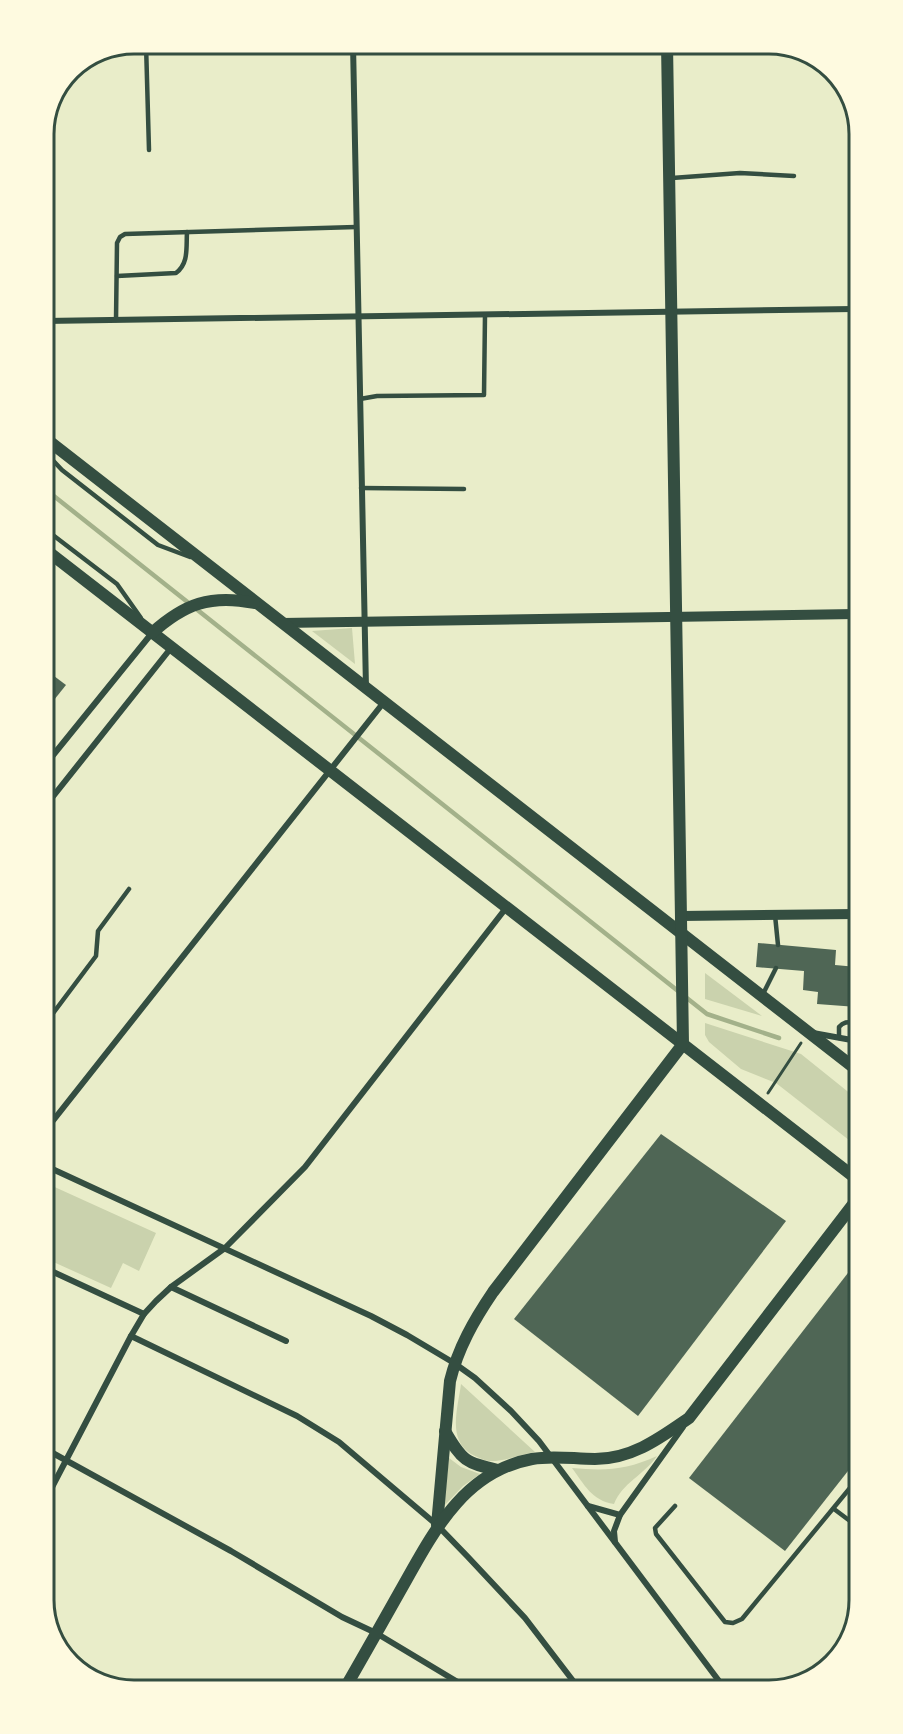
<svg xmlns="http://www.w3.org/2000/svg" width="903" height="1734" font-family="'Titillium Web',sans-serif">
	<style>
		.green { fill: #cad2ad }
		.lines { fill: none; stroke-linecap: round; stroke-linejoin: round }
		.stream { stroke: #a3b18a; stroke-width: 4.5 }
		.building { fill: #4f6655 }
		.path { stroke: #344e41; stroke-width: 3 }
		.service { stroke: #344e41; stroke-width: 4.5 }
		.minor { stroke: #344e41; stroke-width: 6 }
		.tertiary { stroke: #344e41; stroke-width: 10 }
		.secondary { stroke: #344e41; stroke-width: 12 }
		.rim { fill: none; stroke: #344e41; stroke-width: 3 }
	</style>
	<rect width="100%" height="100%" fill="#e9edc9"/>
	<g class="green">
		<polygon points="352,628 355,664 312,631"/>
		<polygon points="705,973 762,1016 705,999"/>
		<polygon points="705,1023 801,1054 857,1099 857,1143 854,1144 776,1083 741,1069 709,1042 705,1035"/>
		<polygon points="48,1184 156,1233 139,1271 123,1263 111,1288 49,1260"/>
		<path d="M461 1384 535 1452C521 1454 503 1462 489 1461 483 1460 477 1457 471 1454 447 1439 458 1408 461 1384Z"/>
		<path d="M657 1456C644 1475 622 1483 614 1504 592 1501 584 1484 572 1468 606 1471 626 1470 657 1456Z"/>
		<polygon points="449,1458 461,1467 480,1474 463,1486 444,1506"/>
	</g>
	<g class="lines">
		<polyline class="stream" points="45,489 707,1014 779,1038"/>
	</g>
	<g class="building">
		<polygon points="46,670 66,685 46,710"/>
		<polygon points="758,943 836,950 835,965 857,967 857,1007 817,1004 818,992 803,990 804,971 756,967"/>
		<polygon points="661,1134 786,1221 638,1416 514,1319"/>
		<polygon points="858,1260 859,1457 785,1551 689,1478"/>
	</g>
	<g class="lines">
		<g class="path">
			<polyline points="634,44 636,49 649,53 654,52"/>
			<polyline points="678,47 779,45"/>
			<polyline points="768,1093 801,1043"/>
		</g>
		<g class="service">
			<polyline points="146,44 149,150"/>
			<polyline points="672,178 740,173 794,176"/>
			<path d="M117 276 176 273C189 263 186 248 187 232"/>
			<polyline points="116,320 117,243 120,237 125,234 356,227"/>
			<polyline points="360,399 377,396 484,395 485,315"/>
			<polyline points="45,452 62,470 158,545 190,557"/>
			<polyline points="361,488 464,489"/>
			<polyline points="45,529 117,584 141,618"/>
			<polyline points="775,915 778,945"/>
			<polyline points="857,938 854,951 857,955"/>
			<polyline points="763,994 776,968"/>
			<polyline points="48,1020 96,956 98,931 129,889"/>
			<path d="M839 1038V1027C844 1021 849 1022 857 1022"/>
			<polyline points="675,1506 655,1528 656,1534 725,1622 733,1623 742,1619 859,1477"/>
			<polyline points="834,1509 850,1521"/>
		</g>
		<g class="minor">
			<polyline points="353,44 366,688"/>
			<polyline points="45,321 854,309"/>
			<polyline points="46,764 152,633"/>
			<polyline points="47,804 171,648"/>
			<polyline points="813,1033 857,1041"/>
			<polyline points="48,1127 384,702"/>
			<polyline points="48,1167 371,1316 407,1335 454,1363 475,1378 511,1411 539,1441 722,1685"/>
			<polyline points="49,1270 144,1314"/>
			<polyline points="171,1287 286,1341"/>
			<polyline points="131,1336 297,1416 339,1442 437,1525 468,1557 525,1618 577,1686"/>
			<polyline points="49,1451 231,1551 342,1617 376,1633 466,1687"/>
			<polyline points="50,1491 131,1336 144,1314 156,1301 171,1287 225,1248 305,1167 506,908"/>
			<polyline points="588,1506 620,1515"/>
			<polyline points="615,1542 614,1531 620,1515 683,1427"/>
		</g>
		<g class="tertiary">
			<polyline points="282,623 855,614"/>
			<polyline points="681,916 856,914"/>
		</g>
		<g class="secondary">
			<polyline points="45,438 857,1070"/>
			<polyline points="46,550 858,1180"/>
			<path d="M152 633C184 604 211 594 254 603"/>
			<path d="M445 1431C462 1461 466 1463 498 1470"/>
			<path d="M437 1525 450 1381C458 1348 474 1320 493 1292L683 1044 667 44"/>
			<path d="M345 1688C363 1657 381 1625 399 1593 431 1537 461 1472 532 1459 553 1455 574 1459 595 1459 632 1459 660 1438 689 1418L858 1198"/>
		</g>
	</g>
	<path d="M0 0H903V1734H0ZM134 54H769A80 80 0 0 1 849 134V1600A80 80 0 0 1 769 1680H134A80 80 0 0 1 54 1600V134A80 80 0 0 1 134 54Z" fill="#fefae0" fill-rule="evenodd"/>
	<path class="rim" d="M134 54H769A80 80 0 0 1 849 134V1600A80 80 0 0 1 769 1680H134A80 80 0 0 1 54 1600V134A80 80 0 0 1 134 54Z"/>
</svg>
